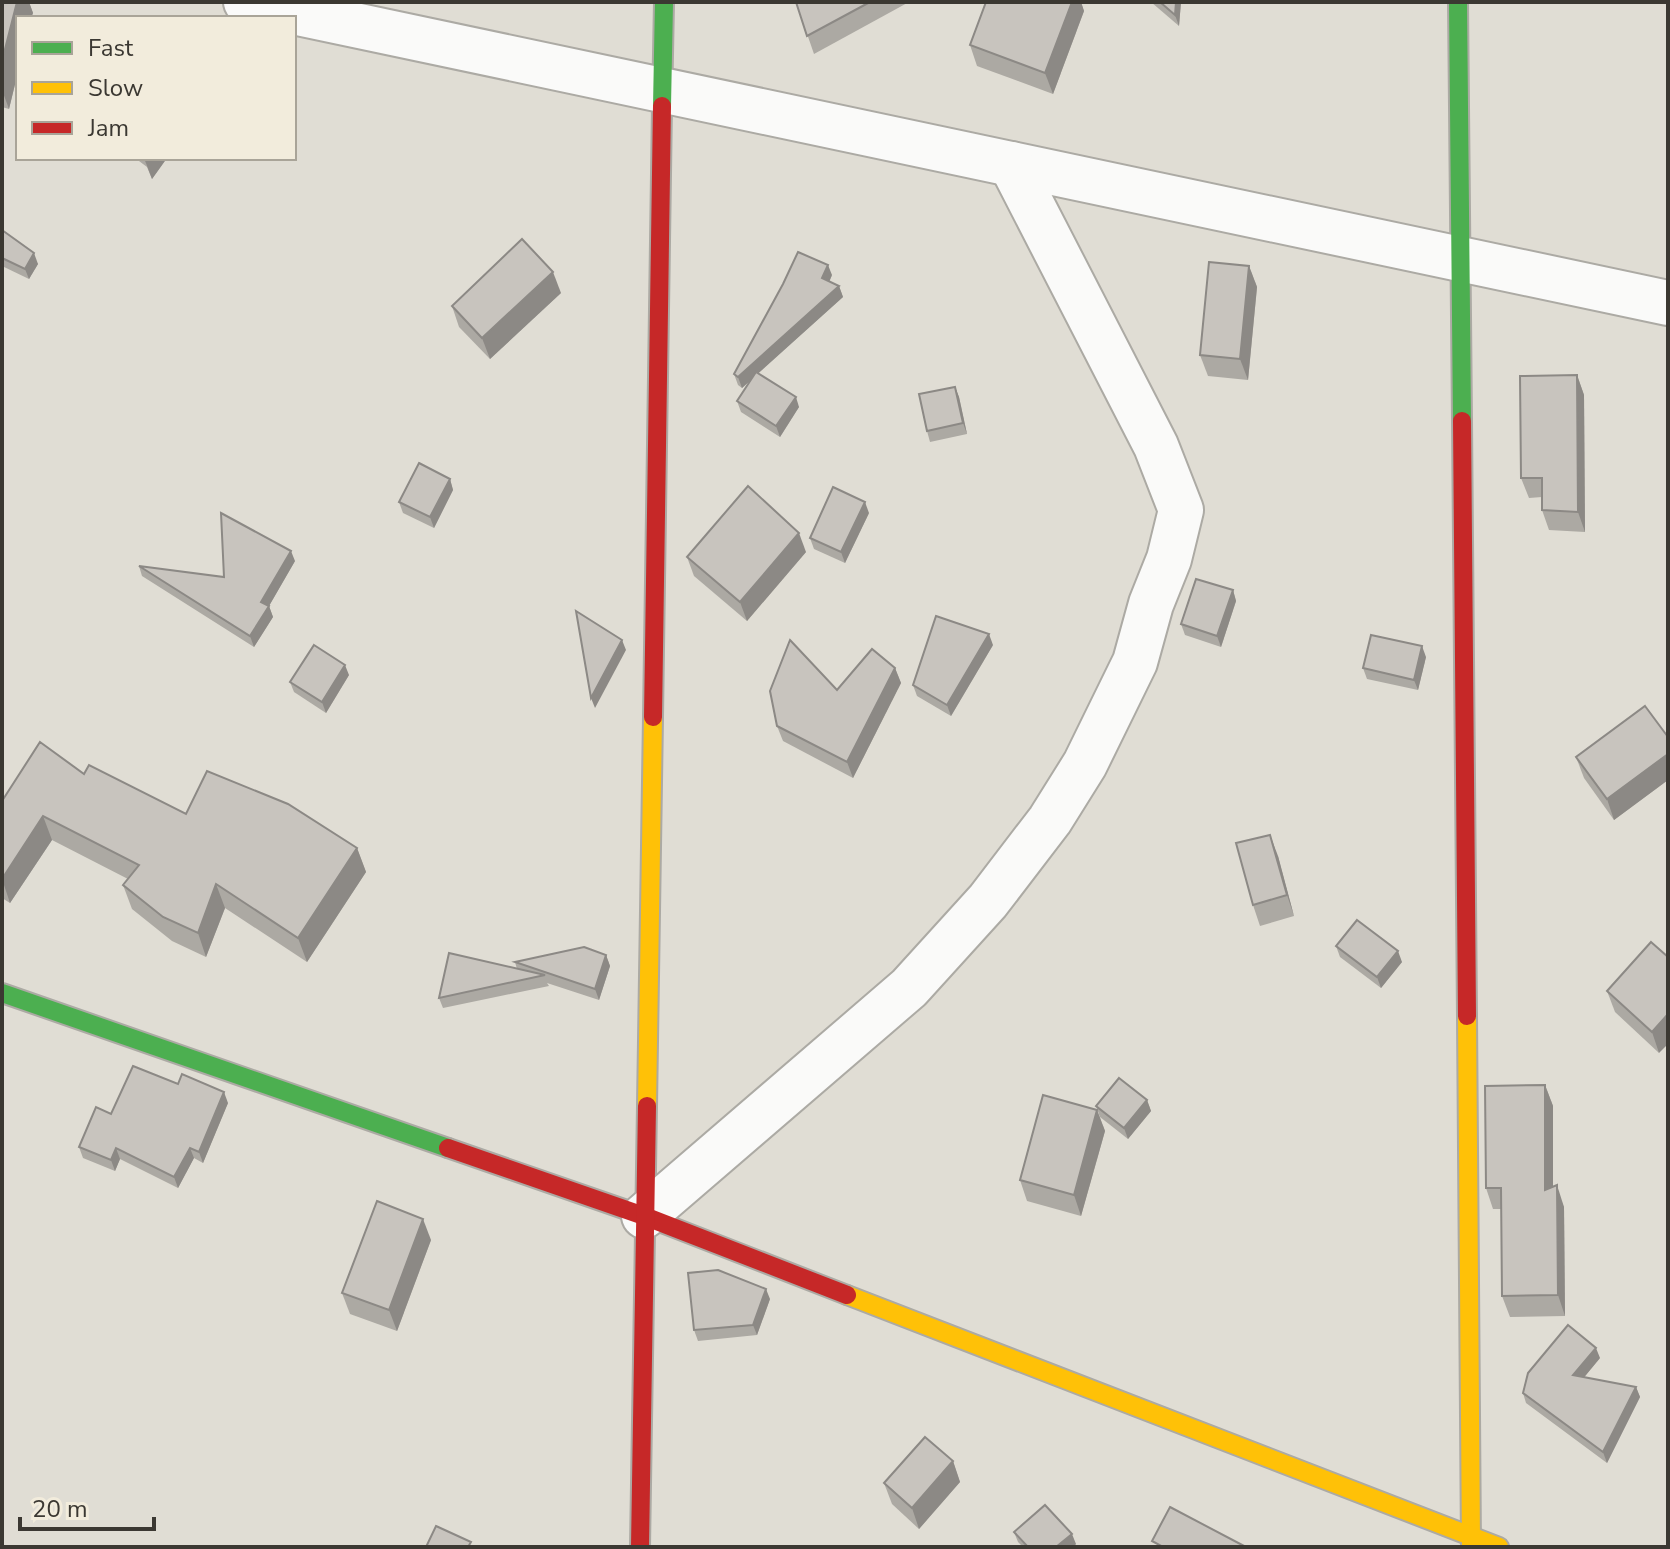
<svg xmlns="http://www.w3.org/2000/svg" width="1670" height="1549" font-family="'Nunito Sans',sans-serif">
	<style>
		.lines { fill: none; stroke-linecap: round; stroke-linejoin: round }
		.street-casing { stroke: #acaaa4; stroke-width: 48 }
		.fast-casing { stroke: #acaaa4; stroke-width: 22 }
		.slow-casing { stroke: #acaaa4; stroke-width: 22 }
		.jam-casing { stroke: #acaaa4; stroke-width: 22 }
		.street { stroke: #fafaf9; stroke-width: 44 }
		.fast { stroke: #4caf50; stroke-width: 18 }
		.slow { stroke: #ffc107; stroke-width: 18 }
		.jam { stroke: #c62828; stroke-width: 18 }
		.wall { fill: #aca9a3 }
		.shaded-wall { fill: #8c8985 }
		.building { fill: #c8c4be; stroke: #8c8985; stroke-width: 2 }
	</style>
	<rect width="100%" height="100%" fill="#e0ddd4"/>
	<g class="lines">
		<defs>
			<g id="street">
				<polyline points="246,2 1668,303"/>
				<polyline points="644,1216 909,988 988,901 1050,820 1085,764 1135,662 1151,604 1169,559 1181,510 1156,446 1011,164"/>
			</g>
			<g id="fast">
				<polyline points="1458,2 1462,421"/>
				<polyline points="662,106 664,2"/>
				<polyline points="2,993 448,1148"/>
			</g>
			<g id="slow">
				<polyline points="1467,1016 1471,1547"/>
				<polyline points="647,1106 653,717"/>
				<polyline points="847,1295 1499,1547"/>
			</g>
			<g id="jam">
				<polyline points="1462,421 1467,1016"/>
				<polyline points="653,717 662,106"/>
				<polyline points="448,1148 644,1216 847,1295"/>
				<polyline points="640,1547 647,1106"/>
			</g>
		</defs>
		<use href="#street" class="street-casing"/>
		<use href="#fast" class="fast-casing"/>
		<use href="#slow" class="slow-casing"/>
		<use href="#jam" class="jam-casing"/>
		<use href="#street" class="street"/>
		<use href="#fast" class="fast"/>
		<use href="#slow" class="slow"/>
		<use href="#jam" class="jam"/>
	</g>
	<g class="wall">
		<polygon points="2,2 29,2 33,13 31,18 18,18 18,72 9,109 2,107"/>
		<polygon points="796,2 909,2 814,54"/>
		<polygon points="986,2 1081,2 1084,11 1053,94 977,66 970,45"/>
		<polygon points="1151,2 1181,2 1179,26"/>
		<polygon points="135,158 167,158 152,179 147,167"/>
		<polygon points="2,230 38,264 29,279 2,266"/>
		<polygon points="1249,266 1257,287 1248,380 1208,376 1200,355"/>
		<polygon points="832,275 829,282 839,286 843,297 758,373 799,407 780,437 741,412 737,401 751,380 742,388 738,385 734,374"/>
		<polygon points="561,293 490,359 459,327 452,306"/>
		<polygon points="1577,375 1584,395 1585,532 1549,530 1542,510 1542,497 1529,498 1521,478"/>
		<polygon points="955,387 959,397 967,434 930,442 927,431"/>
		<polygon points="450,479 453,490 434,528 403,513 399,502"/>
		<polygon points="869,513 845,563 814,549 810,538"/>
		<polygon points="806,552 747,621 694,576 687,557"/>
		<polygon points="295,561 269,606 273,617 254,647 142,576 139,566 224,577"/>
		<polygon points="1233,590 1236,601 1221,647 1185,635 1181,624"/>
		<polygon points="993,645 951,716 917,696 913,685"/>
		<polygon points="1426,657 1418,690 1367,679 1363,668"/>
		<polygon points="895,668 901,683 853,778 783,741 777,726 837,690"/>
		<polygon points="349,675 326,713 294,692 290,682"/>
		<polygon points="1668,737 1668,780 1614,820 1584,778 1576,757"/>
		<polygon points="84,774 186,814 357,848 366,872 307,962 225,908 206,957 172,941 132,909 123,885 128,879 52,840 10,903 2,898 2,801"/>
		<polygon points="1278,856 1294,916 1260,926 1253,905"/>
		<polygon points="1651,942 1659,1053 1615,1012 1607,991"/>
		<polygon points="1336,946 1402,962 1381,988 1340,957"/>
		<polygon points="606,955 610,966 599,1000 547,983 549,986 443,1008 439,998 517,969 515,962"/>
		<polygon points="178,1084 228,1103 203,1163 194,1158 178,1188 120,1159 115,1171 83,1158 79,1147 111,1114"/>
		<polygon points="1545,1085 1553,1106 1553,1187 1564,1207 1565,1316 1510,1317 1502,1296 1501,1209 1493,1209 1486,1188"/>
		<polygon points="1147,1100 1151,1111 1128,1139 1100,1117 1096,1106"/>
		<polygon points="1097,1110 1105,1131 1081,1216 1027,1201 1020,1180"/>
		<polygon points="431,1240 397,1331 350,1314 342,1293"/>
		<polygon points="770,1299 757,1335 698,1341 694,1330"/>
		<polygon points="1600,1358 1584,1377 1636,1387 1640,1397 1607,1463 1526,1403 1523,1393"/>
		<polygon points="953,1461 960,1482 919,1529 892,1504 884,1483"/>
		<polygon points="1014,1532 1076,1544 1073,1547 1023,1547 1018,1542"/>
	</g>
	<g class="shaded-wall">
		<polygon points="17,2 29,2 33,13 31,18 18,18 18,72 9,109 2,90 2,61"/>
		<polygon points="1072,2 1081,2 1084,11 1053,94 1045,73"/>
		<polygon points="1176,2 1181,2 1179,26 1175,15"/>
		<polygon points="144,158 167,158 152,179"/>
		<polygon points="34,253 38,264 29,279 25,269"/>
		<polygon points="828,265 832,275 826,289 822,278"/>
		<polygon points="1249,266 1257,287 1248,380 1240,359"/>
		<polygon points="553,272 561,293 490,359 482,338"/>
		<polygon points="839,286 843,297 742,388 738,377"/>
		<polygon points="1577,375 1584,395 1585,532 1578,512"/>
		<polygon points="955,387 959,397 967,434 963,423"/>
		<polygon points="796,397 799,407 780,437 776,426"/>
		<polygon points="450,479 453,490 434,528 430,517"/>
		<polygon points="865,502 869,513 845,563 841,552"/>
		<polygon points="799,533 806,552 747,621 740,602"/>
		<polygon points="291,551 295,561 269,606 273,617 254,647 250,636 261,602"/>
		<polygon points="1233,590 1236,601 1221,647 1217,636"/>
		<polygon points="989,634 993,645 951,716 947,705"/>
		<polygon points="622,640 626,650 595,708 591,698"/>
		<polygon points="1422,646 1426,657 1418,690 1414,680"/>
		<polygon points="345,665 349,675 326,713 322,702"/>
		<polygon points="895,668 901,683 853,778 847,762"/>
		<polygon points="1668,754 1668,780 1614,820 1607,799"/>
		<polygon points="43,816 52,840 10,903 2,879"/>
		<polygon points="1270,835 1278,856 1294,916 1287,895"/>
		<polygon points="357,848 366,872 307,962 298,938"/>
		<polygon points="216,884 225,908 206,957 198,933"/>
		<polygon points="1398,951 1402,962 1381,988 1377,977"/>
		<polygon points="606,955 610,966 599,1000 595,989"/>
		<polygon points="1668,1014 1668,1044 1659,1053 1652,1032"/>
		<polygon points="1545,1085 1553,1106 1553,1211 1545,1190"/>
		<polygon points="224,1092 228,1103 203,1163 199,1152"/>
		<polygon points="1147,1100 1151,1111 1128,1139 1124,1128"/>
		<polygon points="1097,1110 1105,1131 1081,1216 1074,1195"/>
		<polygon points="116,1148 120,1159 115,1171 111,1160"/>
		<polygon points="190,1148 194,1158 178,1188 174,1177"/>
		<polygon points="1557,1185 1564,1207 1565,1316 1558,1295"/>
		<polygon points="423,1219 431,1240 397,1331 389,1310"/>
		<polygon points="766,1289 770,1299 757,1335 753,1325"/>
		<polygon points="1596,1348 1600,1358 1577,1386 1573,1375"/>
		<polygon points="1636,1387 1640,1397 1607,1463 1603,1452"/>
		<polygon points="953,1461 960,1482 919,1529 912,1508"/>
		<polygon points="1072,1534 1076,1544 1073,1547 1056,1547"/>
	</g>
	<g class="building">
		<polygon points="2,2 17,2 2,61"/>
		<polygon points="796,2 870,2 807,36"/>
		<polygon points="986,2 1072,2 1045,73 970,45"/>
		<polygon points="1160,2 1176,2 1175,15"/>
		<polygon points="2,230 34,253 25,269 2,258"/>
		<polygon points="522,239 553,272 482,338 452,306"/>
		<polygon points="798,252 828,265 822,278 839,286 738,377 734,374 783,284"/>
		<polygon points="1209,262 1249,266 1240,359 1200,355"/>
		<polygon points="756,372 796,397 776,426 737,401"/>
		<polygon points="1577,375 1578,512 1542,510 1542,478 1521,478 1520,376"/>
		<polygon points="955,387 963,423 927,431 919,394"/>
		<polygon points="419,463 450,479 430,517 399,502"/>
		<polygon points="748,486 799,533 740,602 687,557"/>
		<polygon points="833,487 865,502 841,552 810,538"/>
		<polygon points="221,513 291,551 261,602 269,606 250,636 139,566 224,577"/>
		<polygon points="1196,579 1233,590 1217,636 1181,624"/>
		<polygon points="576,611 622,640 591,698"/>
		<polygon points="936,616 989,634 947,705 913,685"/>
		<polygon points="1371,635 1422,646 1414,680 1363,668"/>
		<polygon points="790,640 837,690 872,649 895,668 847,762 777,726 770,691"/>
		<polygon points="314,645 345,665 322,702 290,682"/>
		<polygon points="1645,706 1668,737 1668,754 1607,799 1576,757"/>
		<polygon points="40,742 84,774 89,765 186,814 207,771 288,804 357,848 298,938 216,884 198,933 163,917 123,885 139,865 43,816 2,879 2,801"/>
		<polygon points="1270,835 1287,895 1253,905 1236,843"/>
		<polygon points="1357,920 1398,951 1377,977 1336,946"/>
		<polygon points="1651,942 1668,957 1668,1014 1652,1032 1607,991"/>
		<polygon points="584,947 606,955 595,989 515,962"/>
		<polygon points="449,953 545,975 439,998"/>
		<polygon points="133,1066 178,1084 182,1074 224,1092 199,1152 190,1148 174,1177 116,1148 111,1160 79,1147 96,1107 111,1114"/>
		<polygon points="1119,1078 1147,1100 1124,1128 1096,1106"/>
		<polygon points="1545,1085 1545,1190 1557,1185 1558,1295 1502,1296 1501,1188 1486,1188 1485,1086"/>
		<polygon points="1043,1095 1097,1110 1074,1195 1020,1180"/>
		<polygon points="377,1201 423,1219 389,1310 342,1293"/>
		<polygon points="718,1270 766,1289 753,1325 694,1330 688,1273"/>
		<polygon points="1568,1325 1596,1348 1573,1375 1636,1387 1603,1452 1523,1393 1528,1373"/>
		<polygon points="925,1437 953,1461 912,1508 884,1483"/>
		<polygon points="1045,1505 1072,1534 1056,1547 1028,1547 1014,1532"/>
		<polygon points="1170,1507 1246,1547 1163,1547 1152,1541"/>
		<polygon points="436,1526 471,1542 468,1547 426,1547"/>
	</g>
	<rect width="1670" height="1549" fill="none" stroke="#3b3832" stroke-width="8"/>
	<rect x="16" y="16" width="280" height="144" fill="#f2ecdc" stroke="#a9a498" stroke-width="2"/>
	<rect x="32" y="42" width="40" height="12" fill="#4caf50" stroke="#a9a498" stroke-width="2"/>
	<text x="88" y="56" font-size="24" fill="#3b3832">Fast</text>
	<rect x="32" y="82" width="40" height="12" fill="#ffc107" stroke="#a9a498" stroke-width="2"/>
	<text x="88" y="96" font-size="24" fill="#3b3832">Slow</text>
	<rect x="32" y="122" width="40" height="12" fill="#c62828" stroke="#a9a498" stroke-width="2"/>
	<text x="88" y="136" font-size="24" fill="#3b3832">Jam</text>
	<path d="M20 1517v12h134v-12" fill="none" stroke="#3b3832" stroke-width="4"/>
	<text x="32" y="1517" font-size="24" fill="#3b3832" stroke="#f2ecdc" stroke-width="6" paint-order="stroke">20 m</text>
</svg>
